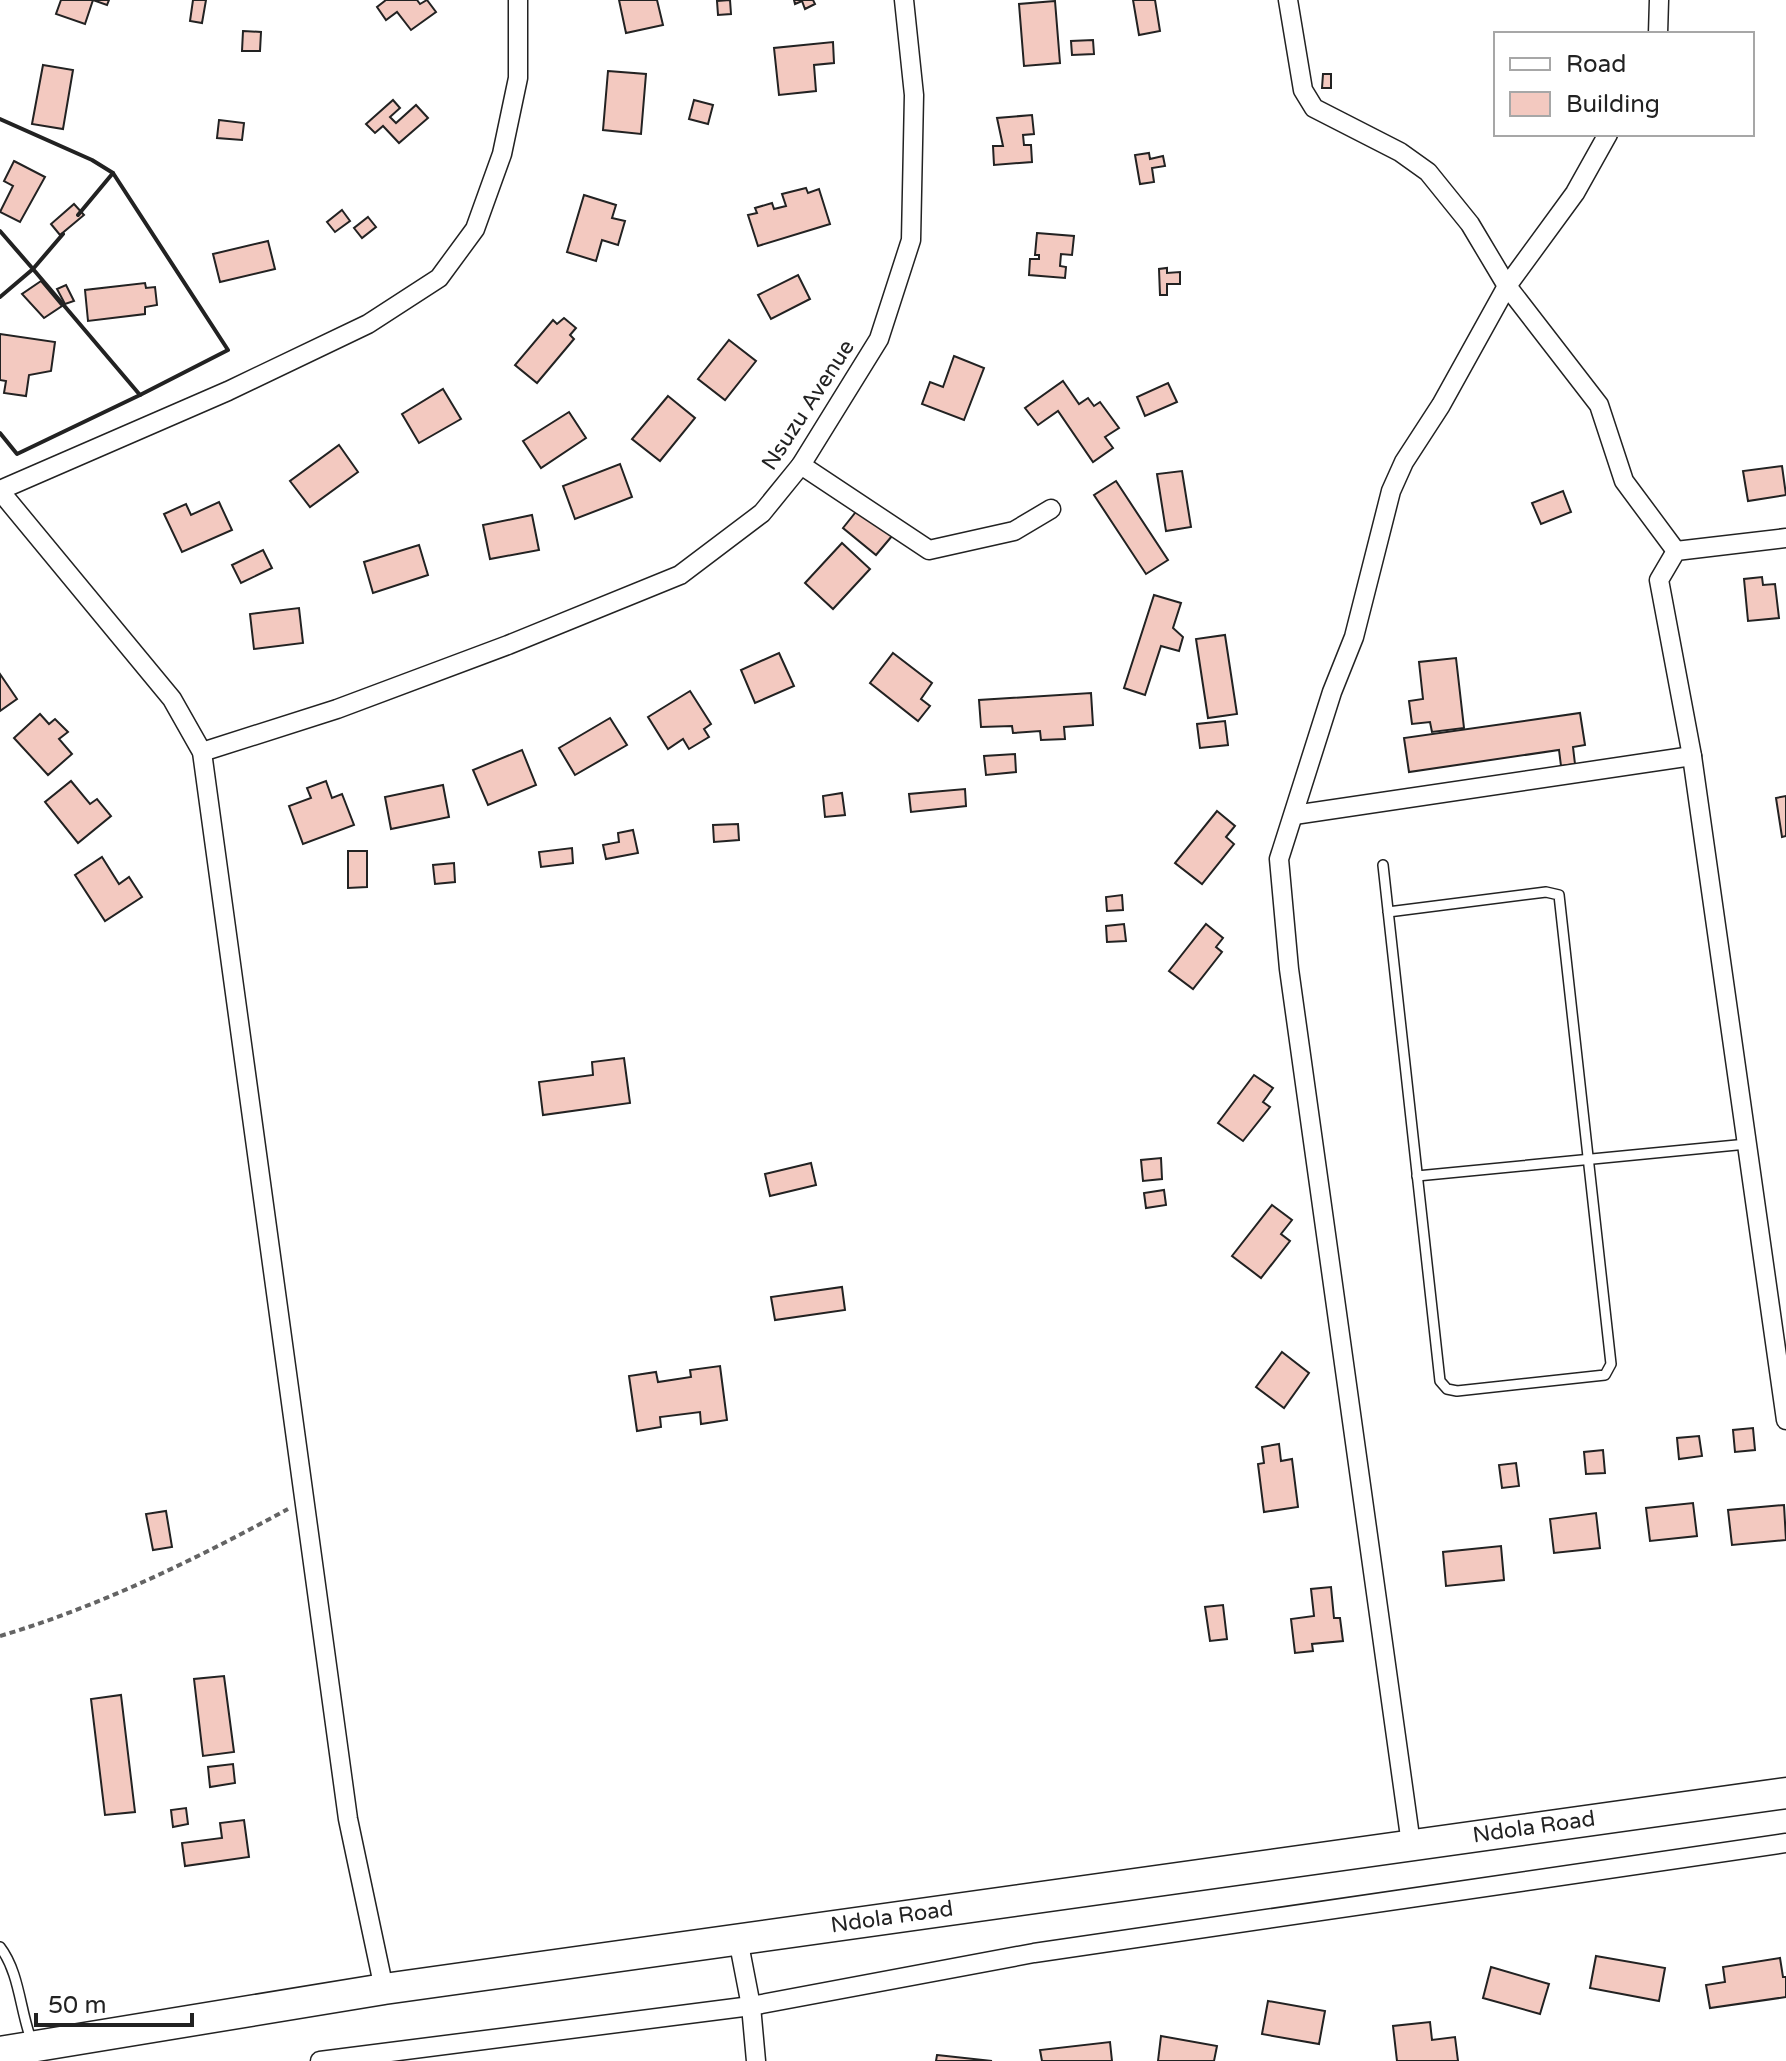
<svg xmlns="http://www.w3.org/2000/svg" width="1786" height="2061" font-family="'Varela Round',sans-serif">
	<style>
		.building { fill: #f3c9c0; stroke: #222; stroke-width: 2 }
		.lines { fill: none; stroke-linecap: round; stroke-linejoin: round }
		.lane-casing { stroke: #222; stroke-width: 12 }
		.street-casing { stroke: #222; stroke-width: 21 }
		.primary-casing { stroke: #222; stroke-width: 33 }
		.path { stroke: #646464; stroke-width: 4; stroke-dasharray: 6 4; stroke-linecap: butt }
		.lane { stroke: #fff; stroke-width: 9 }
		.street { stroke: #fff; stroke-width: 18 }
		.primary { stroke: #fff; stroke-width: 30 }
		.wall { stroke: #222; stroke-width: 4 }
		.labels { text-anchor: middle; dominant-baseline: central; stroke-width: 6; stroke-linejoin: round; paint-order: stroke }
		.street-label { font-size: 22px; fill: #222; stroke: #fff }
	</style>
	<rect width="100%" height="100%" fill="#fff"/>
	<g class="building">
		<polygon points="61,0 109,0 107,5 93,0 85,24 56,14"/>
		<polygon points="193,0 206,0 202,23 190,21"/>
		<polygon points="386,0 417,0 420,4 427,0 436,12 411,30 397,12 386,20 377,7"/>
		<polygon points="619,0 657,0 663,25 626,33"/>
		<polygon points="730,0 731,14 718,15 717,1"/>
		<polygon points="794,0 813,0 815,4 805,9 802,1 795,4"/>
		<polygon points="1133,0 1155,0 1160,31 1139,35"/>
		<polygon points="1055,1 1060,63 1024,66 1019,4"/>
		<polygon points="243,31 261,32 260,51 242,51"/>
		<polygon points="1093,40 1094,54 1072,55 1071,41"/>
		<polygon points="833,42 834,63 814,65 816,91 779,95 774,48"/>
		<polygon points="43,65 73,70 63,129 32,124"/>
		<polygon points="608,71 646,74 641,134 603,130"/>
		<polygon points="1323,74 1331,74 1331,88 1322,88"/>
		<polygon points="393,100 400,108 390,117 396,123 416,105 428,118 399,143 383,126 375,133 366,124"/>
		<polygon points="694,100 713,105 708,124 689,119"/>
		<polygon points="1032,115 1034,134 1023,135 1024,145 1031,145 1032,162 994,165 993,146 1003,146 997,118"/>
		<polygon points="219,120 244,123 242,140 217,138"/>
		<polygon points="1149,153 1150,159 1163,156 1165,166 1152,168 1154,182 1140,184 1135,155"/>
		<polygon points="14,161 45,177 20,222 0,212 13,186 4,181"/>
		<polygon points="806,188 808,193 819,189 830,224 758,246 748,215 757,213 755,208 772,203 774,209 786,206 782,194"/>
		<polygon points="584,195 616,205 612,218 625,221 618,245 602,240 596,261 567,252"/>
		<polygon points="74,204 84,215 60,235 51,224"/>
		<polygon points="342,210 350,221 335,232 327,222"/>
		<polygon points="368,217 376,227 362,238 354,228"/>
		<polygon points="1037,233 1074,236 1072,255 1061,254 1060,266 1066,267 1065,278 1029,275 1030,259 1039,259 1039,255 1035,255"/>
		<polygon points="268,241 275,269 220,282 213,254"/>
		<polygon points="1167,268 1167,273 1180,272 1180,284 1167,284 1167,295 1160,295 1159,269"/>
		<polygon points="798,275 810,299 771,319 758,295"/>
		<polygon points="41,281 62,306 44,318 22,294"/>
		<polygon points="145,283 146,288 155,287 157,305 145,307 145,314 88,321 85,290"/>
		<polygon points="66,285 74,301 65,304 57,289"/>
		<polygon points="564,318 576,328 570,335 574,339 537,383 515,365 553,320 557,324"/>
		<polygon points="0,334 55,342 51,371 29,375 26,396 4,393 6,381 0,380"/>
		<polygon points="729,340 756,361 725,400 698,379"/>
		<polygon points="954,356 984,368 964,420 922,404 930,382 943,387"/>
		<polygon points="1063,381 1079,404 1088,398 1094,406 1100,402 1119,428 1105,437 1113,448 1093,462 1058,411 1038,425 1025,408"/>
		<polygon points="1168,383 1177,402 1145,416 1137,397"/>
		<polygon points="443,389 461,419 419,443 402,414"/>
		<polygon points="668,396 695,418 660,461 632,439"/>
		<polygon points="569,412 586,438 541,468 523,441"/>
		<polygon points="339,445 358,472 310,507 290,481"/>
		<polygon points="620,464 632,497 575,519 563,486"/>
		<polygon points="1782,466 1786,495 1748,501 1743,471"/>
		<polygon points="1182,471 1191,527 1166,531 1157,474"/>
		<polygon points="1116,481 1168,560 1146,574 1094,495"/>
		<polygon points="1563,491 1571,512 1541,524 1532,503"/>
		<polygon points="219,502 232,530 182,552 164,514 186,504 191,515"/>
		<polygon points="859,508 892,536 876,555 843,528"/>
		<polygon points="532,515 539,550 490,559 483,525"/>
		<polygon points="842,543 870,569 833,609 805,583"/>
		<polygon points="419,545 428,575 373,593 364,562"/>
		<polygon points="263,550 272,568 241,583 232,565"/>
		<polygon points="1762,577 1763,585 1775,584 1779,618 1748,621 1744,579"/>
		<polygon points="1154,595 1181,603 1173,628 1183,637 1179,651 1161,646 1145,695 1124,688"/>
		<polygon points="299,608 303,643 254,649 250,614"/>
		<polygon points="1225,635 1237,714 1208,718 1196,639"/>
		<polygon points="779,653 794,686 755,703 741,670"/>
		<polygon points="893,653 932,683 921,699 930,706 918,721 870,683"/>
		<polygon points="1456,658 1464,728 1432,732 1430,722 1412,724 1409,701 1423,699 1419,662"/>
		<polygon points="0,674 17,699 0,711"/>
		<polygon points="690,691 711,724 704,729 709,737 689,749 683,739 668,749 648,717"/>
		<polygon points="1091,693 1093,725 1064,727 1065,739 1041,740 1040,731 1013,733 1012,726 981,727 979,700"/>
		<polygon points="1580,713 1585,745 1573,747 1575,764 1561,766 1559,750 1409,772 1404,738"/>
		<polygon points="40,714 49,724 55,719 68,732 59,739 72,754 48,775 14,738"/>
		<polygon points="610,718 627,745 575,775 559,748"/>
		<polygon points="1225,721 1228,745 1200,748 1197,724"/>
		<polygon points="522,750 536,785 488,805 473,770"/>
		<polygon points="1015,754 1016,772 986,775 984,756"/>
		<polygon points="71,781 90,804 97,799 111,816 78,843 45,802"/>
		<polygon points="326,781 332,798 342,794 354,825 303,844 289,806 311,798 307,788"/>
		<polygon points="443,785 449,817 391,829 385,797"/>
		<polygon points="965,789 966,806 911,812 909,794"/>
		<polygon points="842,793 845,815 825,817 823,796"/>
		<polygon points="1786,796 1786,836 1782,837 1776,798"/>
		<polygon points="1217,811 1235,826 1226,837 1234,844 1202,884 1175,863"/>
		<polygon points="738,824 739,840 714,842 713,825"/>
		<polygon points="633,830 638,853 606,859 603,845 619,842 618,833"/>
		<polygon points="572,848 573,863 541,867 539,852"/>
		<polygon points="348,851 367,851 367,887 348,888"/>
		<polygon points="102,857 119,884 129,877 142,897 105,921 75,875"/>
		<polygon points="454,863 455,882 435,884 433,865"/>
		<polygon points="1122,895 1123,910 1107,911 1106,897"/>
		<polygon points="1124,924 1126,941 1107,942 1106,926"/>
		<polygon points="1206,924 1223,938 1216,947 1222,952 1193,989 1169,971"/>
		<polygon points="624,1058 630,1103 543,1115 539,1082 593,1075 592,1062"/>
		<polygon points="1254,1075 1273,1088 1263,1102 1270,1107 1243,1141 1218,1123"/>
		<polygon points="1161,1158 1162,1179 1143,1181 1141,1160"/>
		<polygon points="811,1163 816,1185 770,1196 765,1174"/>
		<polygon points="1164,1190 1166,1205 1146,1208 1144,1193"/>
		<polygon points="1272,1205 1292,1220 1281,1234 1290,1241 1261,1278 1232,1256"/>
		<polygon points="842,1287 845,1310 775,1320 771,1297"/>
		<polygon points="1282,1352 1309,1373 1284,1408 1256,1387"/>
		<polygon points="720,1366 727,1420 701,1424 700,1412 660,1417 661,1427 637,1431 629,1376 656,1372 658,1382 691,1377 690,1370"/>
		<polygon points="1753,1428 1755,1450 1735,1452 1733,1430"/>
		<polygon points="1699,1436 1702,1456 1679,1459 1677,1438"/>
		<polygon points="1279,1444 1281,1461 1292,1459 1298,1507 1264,1512 1258,1464 1264,1463 1262,1447"/>
		<polygon points="1603,1450 1605,1473 1586,1474 1584,1452"/>
		<polygon points="1516,1463 1519,1486 1502,1488 1499,1465"/>
		<polygon points="1693,1503 1697,1536 1650,1541 1646,1508"/>
		<polygon points="1784,1505 1786,1540 1732,1545 1728,1510"/>
		<polygon points="166,1511 172,1547 153,1550 146,1514"/>
		<polygon points="1596,1513 1600,1548 1554,1553 1550,1519"/>
		<polygon points="1501,1546 1504,1580 1446,1586 1443,1552"/>
		<polygon points="1331,1587 1334,1618 1340,1618 1343,1641 1312,1644 1313,1651 1295,1653 1291,1619 1314,1616 1311,1589"/>
		<polygon points="1223,1605 1227,1639 1210,1641 1205,1607"/>
		<polygon points="224,1676 234,1752 203,1756 194,1679"/>
		<polygon points="121,1695 135,1812 105,1815 91,1699"/>
		<polygon points="233,1764 235,1783 210,1787 208,1767"/>
		<polygon points="186,1808 188,1824 173,1827 171,1810"/>
		<polygon points="244,1820 249,1857 185,1866 182,1843 222,1838 220,1823"/>
		<polygon points="1596,1956 1665,1968 1659,2001 1590,1988"/>
		<polygon points="1780,1958 1783,1977 1786,1977 1786,1997 1710,2008 1706,1985 1725,1982 1723,1967"/>
		<polygon points="1491,1967 1549,1984 1540,2014 1483,1998"/>
		<polygon points="1268,2001 1325,2011 1319,2044 1262,2034"/>
		<polygon points="1430,2022 1432,2040 1455,2037 1458,2061 1397,2061 1393,2026"/>
		<polygon points="1161,2036 1217,2046 1214,2061 1158,2061"/>
		<polygon points="1110,2042 1112,2061 1042,2061 1040,2050"/>
		<polygon points="937,2055 992,2061 936,2061"/>
	</g>
	<g class="lines">
		<defs>
			<g id="lane">
				<polyline points="1383,865 1440,1381 1447,1389 1457,1391 1605,1375 1611,1364 1559,895 1546,892 1388,912"/>
				<polyline points="1417,1176 1747,1144"/>
				<path d="M0 1947C20 1973 20 2012 32 2042"/>
			</g>
			<g id="street">
				<polyline points="1288,0 1303,90 1314,108 1400,152 1428,172 1470,224 1507,286 1599,405 1624,481 1676,551"/>
				<polyline points="1658,34 1659,0"/>
				<polyline points="801,465 929,550 1014,531 1051,509"/>
				<polyline points="0,490 228,391 368,324 439,278 475,229 502,154 518,78 518,0"/>
				<polyline points="0,491 172,699 202,752 348,1819 384,1989"/>
				<polyline points="1786,538 1676,551 1659,580 1692,756 1786,1420"/>
				<polyline points="202,752 337,709 508,645 680,575 762,513 801,465 879,339 911,240 914,95 904,0"/>
				<polyline points="1294,815 1692,756"/>
				<polyline points="1411,1844 1289,969 1279,859 1332,692 1354,637 1391,491 1404,462 1441,405 1507,286 1575,193 1608,134"/>
				<polyline points="738,1939 751,2006 756,2061"/>
				<polyline points="320,2061 751,2006 1034,1953 1786,1843"/>
			</g>
			<polyline id="primary" points="0,2052 384,1989 1786,1793"/>
		</defs>
		<use href="#lane" class="lane-casing"/>
		<use href="#street" class="street-casing"/>
		<use href="#primary" class="primary-casing"/>
		<path class="path" d="M0 1636C101 1606 196 1559 288 1509"/>
		<use href="#lane" class="lane"/>
		<use href="#street" class="street"/>
		<use href="#primary" class="primary"/>
		<g class="wall">
			<polyline points="0,119 92,160 113,173"/>
			<polyline points="78,215 113,173 228,350 140,395"/>
			<polyline points="0,231 33,269 0,297"/>
			<polyline points="0,433 17,454 140,395 33,269 63,234"/>
		</g>
	</g>
	<g class="labels">
		<g class="street-label">
			<text transform="translate(808 405) rotate(-57)">Nsuzu Avenue</text>
			<text transform="translate(1534 1827) rotate(-8)">Ndola Road</text>
			<text transform="translate(892 1917) rotate(-8)">Ndola Road</text>
		</g>
	</g>
	<rect x="1494" y="32" width="260" height="104" fill="#ffffff" stroke="#a7a7a7" stroke-width="2"/>
	<rect x="1510" y="58" width="40" height="12" fill="#ffffff" stroke="#a7a7a7" stroke-width="2"/>
	<text x="1566" y="72" font-size="24" fill="#222222">Road</text>
	<rect x="1510" y="92" width="40" height="24" fill="#f3c9c0" stroke="#a7a7a7" stroke-width="2"/>
	<text x="1566" y="112" font-size="24" fill="#222222">Building</text>
	<path d="M36 2013v12h156v-12" fill="none" stroke="#222222" stroke-width="4"/>
	<text x="48" y="2013" font-size="24" fill="#222222" stroke="#ffffff" stroke-width="6" paint-order="stroke">50 m</text>
</svg>
